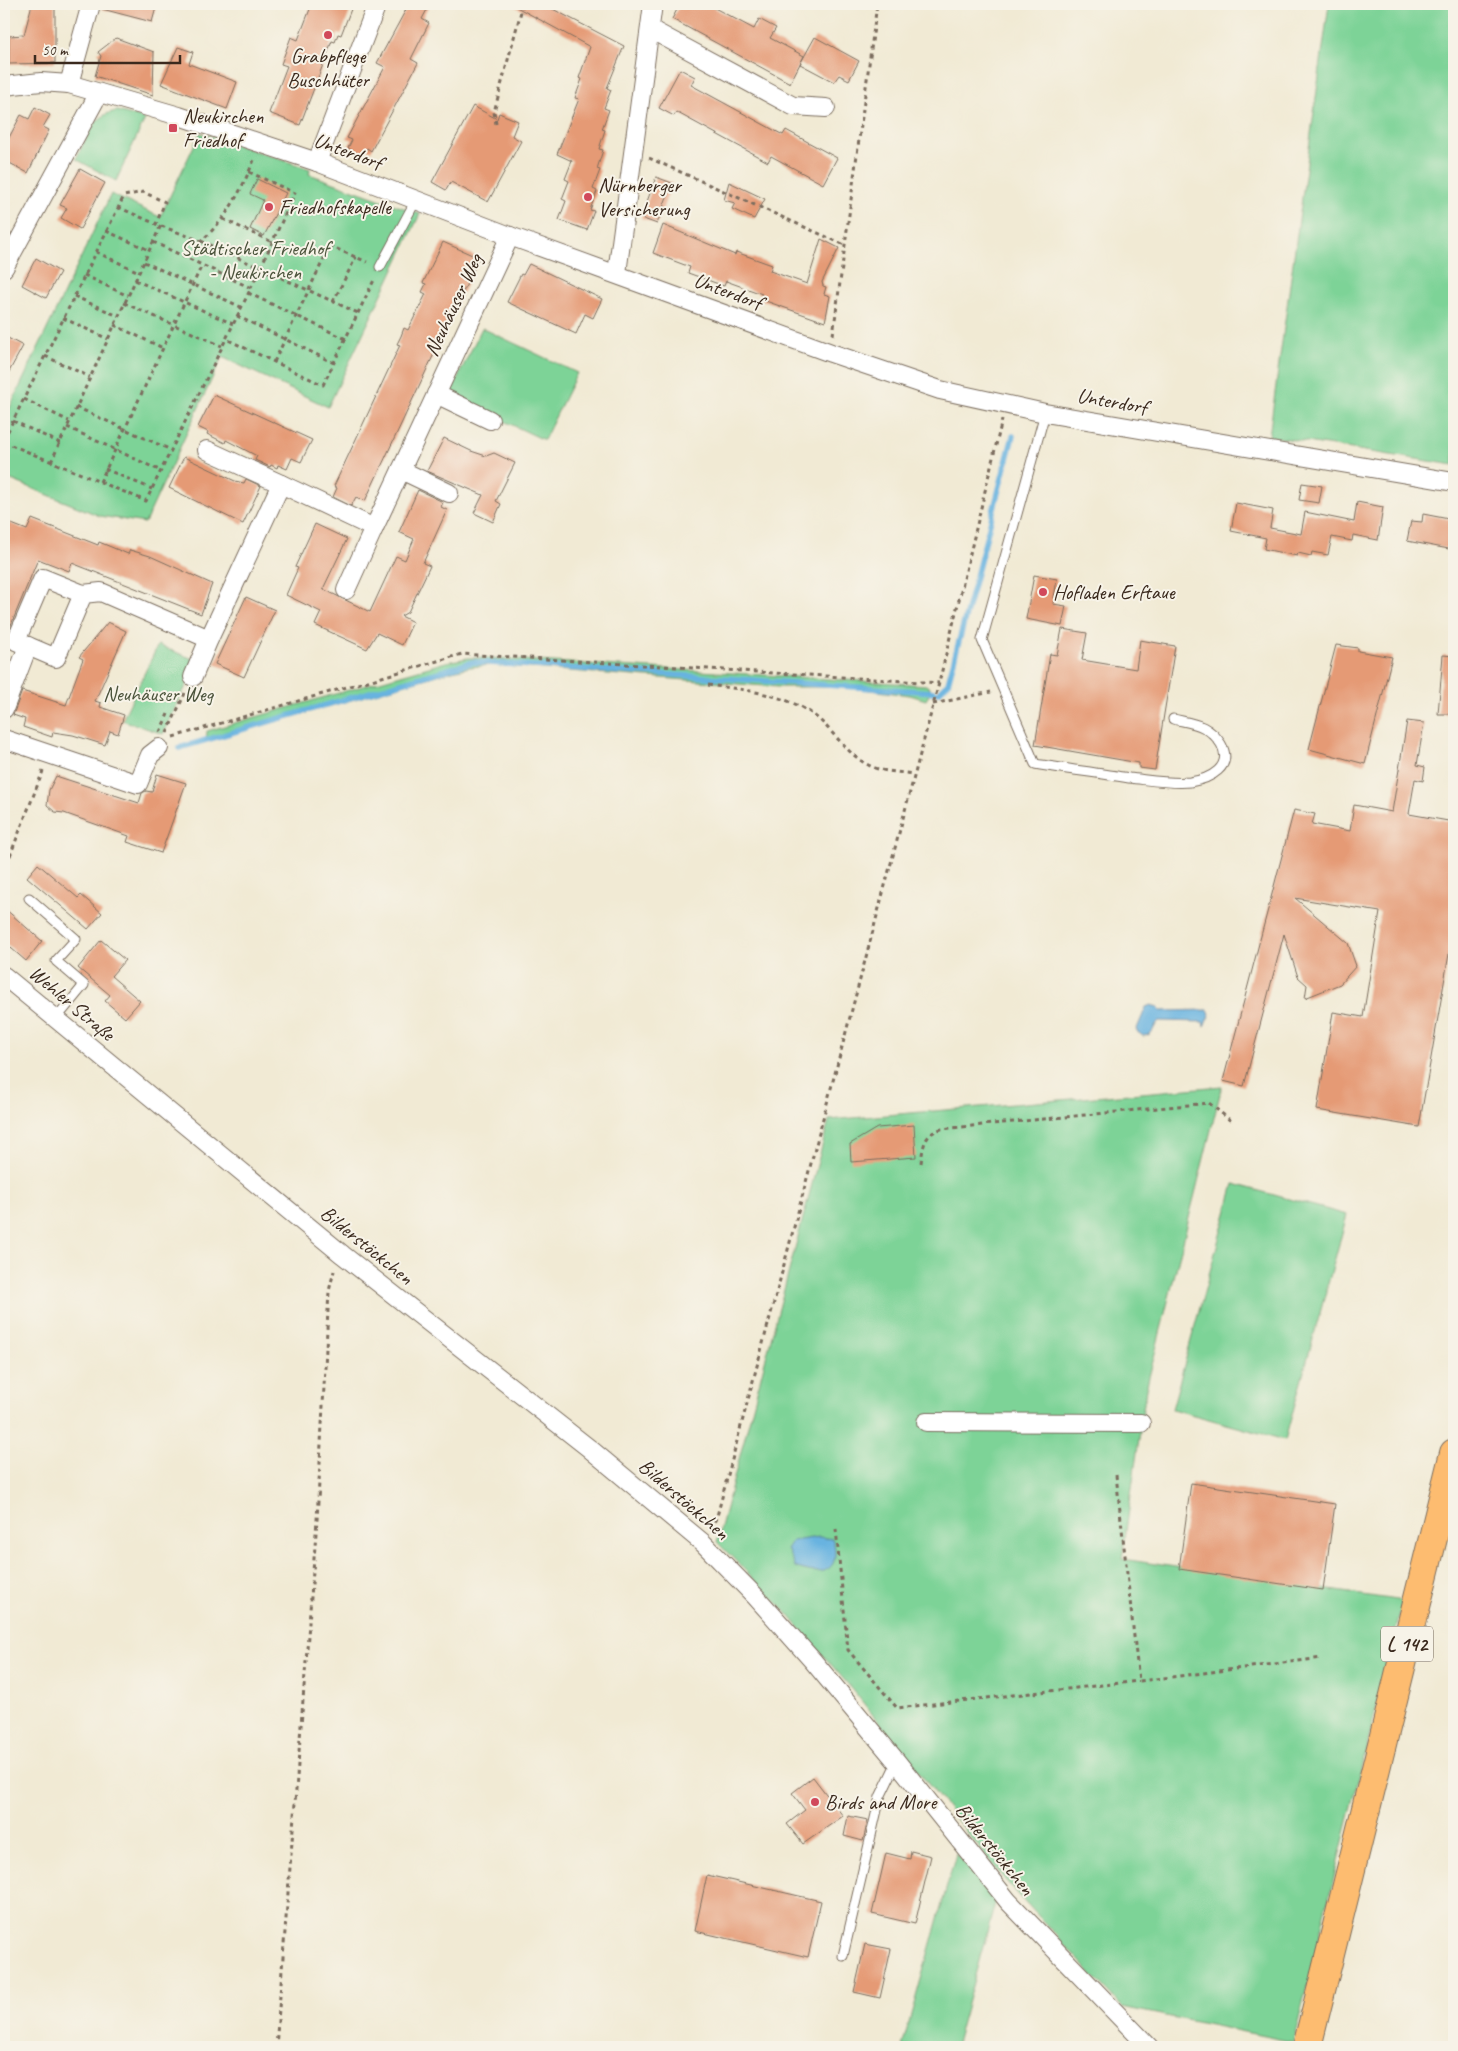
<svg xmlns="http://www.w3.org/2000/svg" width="1458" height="2051" font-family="Caveat,sans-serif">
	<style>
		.green { fill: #7dd397; stroke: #5c7e5a }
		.water { fill: #67b3e0; stroke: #516e7f }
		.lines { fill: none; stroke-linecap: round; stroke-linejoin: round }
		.stream { stroke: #67b3e0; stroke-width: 5.5 }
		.building { fill: #e59a75 }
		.service-casing { stroke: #7b6d5e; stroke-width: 11 }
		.minor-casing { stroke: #7b6d5e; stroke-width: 20 }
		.primary-casing { stroke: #7b6d5e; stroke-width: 30 }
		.path { stroke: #7b6d5e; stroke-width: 3; stroke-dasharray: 4 4; stroke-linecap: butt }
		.service { stroke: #fff; stroke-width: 9 }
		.minor { stroke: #fff; stroke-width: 18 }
		.primary { stroke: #fdbc70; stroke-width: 28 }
		.poi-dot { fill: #d1495b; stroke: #f7f3e8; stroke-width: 2 }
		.labels { text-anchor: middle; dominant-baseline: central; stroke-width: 4; stroke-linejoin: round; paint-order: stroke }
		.shield { fill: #f7f3e8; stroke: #73665b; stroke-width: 1 }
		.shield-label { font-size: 20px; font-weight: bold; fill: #3b2a1e }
		.poi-label { font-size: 21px; fill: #3b2a1e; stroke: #f7f3e8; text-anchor: start }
		.street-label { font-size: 21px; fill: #3b2a1e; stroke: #f7f3e8 }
		.park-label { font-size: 21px; fill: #4c543c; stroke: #f7f3e8 }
	</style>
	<rect width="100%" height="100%" fill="#f7f3e8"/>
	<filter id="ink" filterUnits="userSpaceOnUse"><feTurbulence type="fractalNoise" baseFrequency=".02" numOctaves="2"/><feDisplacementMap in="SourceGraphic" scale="10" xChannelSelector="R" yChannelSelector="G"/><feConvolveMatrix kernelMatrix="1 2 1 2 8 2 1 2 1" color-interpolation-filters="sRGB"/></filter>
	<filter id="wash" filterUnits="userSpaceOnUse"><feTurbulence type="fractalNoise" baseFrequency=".0096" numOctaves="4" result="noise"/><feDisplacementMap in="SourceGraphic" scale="20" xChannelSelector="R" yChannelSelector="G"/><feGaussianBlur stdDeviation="1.12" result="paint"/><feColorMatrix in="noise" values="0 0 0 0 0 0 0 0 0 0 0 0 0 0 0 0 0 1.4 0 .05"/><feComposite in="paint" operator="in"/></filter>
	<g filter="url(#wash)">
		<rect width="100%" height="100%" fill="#f1ead4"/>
		<g class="green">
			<polygon points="1329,4 1454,4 1454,465 1269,436"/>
			<path d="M118 111 145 119 116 181 76 159C86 140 93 113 118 111Z"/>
			<polygon points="200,133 310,169 309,174 420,214 328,407 222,357 145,523 100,516 4,477 4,420 111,194 160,217"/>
			<polygon points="482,328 577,373 544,440 449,395"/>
			<polygon points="158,645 198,661 163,734 122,720"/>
			<polygon points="468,658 489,658 926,685 932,690 926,700 910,695 846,687 778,687 491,665 470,667 448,672 206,742 207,731 446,662"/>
			<polygon points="1222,1086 1146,1389 1122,1559 1403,1601 1293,2042 1122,2007 1006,1881 852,1689 786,1612 717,1542 829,1120"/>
			<polygon points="1234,1184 1347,1215 1285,1440 1172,1409"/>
			<polygon points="956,1854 996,1900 955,2047 902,2047"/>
		</g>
		<g class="water">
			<path d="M1151 1005 1158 1007 1160 1011 1208 1010 1209 1016 1204 1026 1203 1022 1159 1021C1152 1027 1155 1035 1143 1036L1136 1031 1146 1007Z"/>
			<path d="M819 1537 832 1539C835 1544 835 1550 835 1555 834 1577 809 1573 795 1567L787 1549 792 1541Z"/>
		</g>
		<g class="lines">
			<g class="stream">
				<polyline points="939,692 948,683 1013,436"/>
				<polyline points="179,748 473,662 934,692"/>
			</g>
		</g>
		<g id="blocks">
			<g class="building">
				<polygon points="32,4 55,4 55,63 9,64 9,36 24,35"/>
				<polygon points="103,4 157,4 152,22 102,9"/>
				<polygon points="312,4 353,4 341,35 338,34 335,42 332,41 300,125 269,113 287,66 281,64 291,37 298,40"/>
				<polygon points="409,4 430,4 422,19 429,23 411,59 418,63 371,151 367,148 362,156 348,148 352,140 347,138 385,67 377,63"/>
				<polygon points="511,4 543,4 624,46 607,88 611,90 604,108 609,110 602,129 605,130 599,149 603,150 597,169 600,170 593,189 597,191 590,210 594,211 587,230 559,220 566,201 562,199 569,181 565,179 572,161 557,154 579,99 575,98 582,79 579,78 590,47"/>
				<polygon points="680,4 707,4 754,29 759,19 776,28 770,38 804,56 790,83 672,19"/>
				<polygon points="815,37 859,61 849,80 839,75 834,82 800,64"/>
				<polygon points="116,38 154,52 153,95 95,76 101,56 98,52"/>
				<polygon points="178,47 193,52 189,64 237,82 227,109 161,84"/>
				<polygon points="680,69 695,77 691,85 783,135 786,130 837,158 823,184 771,156 768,162 676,112 674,116 659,108"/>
				<polygon points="473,106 497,119 499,113 518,121 512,136 521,141 488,202 451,182 446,190 432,182"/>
				<polygon points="35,107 50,115 43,127 49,130 28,173 4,160 4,147 21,115 29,119"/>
				<polygon points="80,169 105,183 80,229 61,218 67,208 60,205"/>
				<polygon points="656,177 672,183 657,224 641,218"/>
				<polygon points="257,179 286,193 264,236 250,229 263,200 250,194"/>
				<polygon points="729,182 765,199 754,219 732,209 735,203 724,200"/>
				<polygon points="663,225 735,255 736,252 772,265 770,271 807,284 821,239 839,248 822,282 823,286 826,287 824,294 830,296 825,322 760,299 762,294 726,281 724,286 688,273 690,267 653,253"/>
				<polygon points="443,242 479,258 365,501 356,497 351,506 333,497 337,488 334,486 400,345 397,344 401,336 404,328 408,330 426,294 422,292 426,284 423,283"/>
				<polygon points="36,258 60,272 46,298 22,285"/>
				<polygon points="529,264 602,299 593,318 585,314 576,334 507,302 521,274 523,275"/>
				<polygon points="4,336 23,346 4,381"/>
				<polygon points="214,395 312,440 301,462 292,458 287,469 278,465 277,468 271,465 270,467 255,460 257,456 226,440 225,443 207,434 208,432 198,427"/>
				<polygon points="444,438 471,451 486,456 494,453 515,463 496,501 501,504 493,522 474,513 483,495 427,471"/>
				<polygon points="184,457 235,481 244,483 246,479 261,486 243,524 169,488"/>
				<polygon points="1302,483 1322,486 1319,503 1299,500"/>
				<polygon points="418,490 443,502 441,507 447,510 423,563 430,566 408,612 401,616 413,622 402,645 377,633 367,649 315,625 321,612 286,595 298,568 295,567 315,524 347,539 323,589 370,612 396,556 405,560 414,539 399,532"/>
				<polygon points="1357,502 1383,507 1378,540 1353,535 1352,541 1332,537 1328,555 1312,552 1311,556 1298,553 1297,556 1264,549 1266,538 1231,531 1236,503 1273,510 1270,528 1301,534 1305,512 1354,522"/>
				<polygon points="1423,514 1454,520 1454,550 1407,541 1411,521 1422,522"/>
				<polygon points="32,519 98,545 99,542 128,554 130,550 150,556 212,584 201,614 72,563 69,571 38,559 4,642 4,521 27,530"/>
				<polygon points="1034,575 1057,579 1053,604 1066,606 1062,626 1026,619"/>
				<polygon points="246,597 275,610 244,677 215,664"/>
				<polygon points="108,622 126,631 95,701 101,703 100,707 124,715 118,734 110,731 105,745 73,735 53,732 52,737 23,727 25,719 13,715 22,691 66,705 83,659 79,657"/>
				<polygon points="1062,629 1087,633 1082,660 1136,669 1140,640 1175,646 1155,770 1139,768 1139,763 1035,745 1050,654 1057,655"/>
				<polygon points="1336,645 1358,648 1358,651 1392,657 1365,764 1309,749"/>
				<polygon points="1443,655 1454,656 1454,714 1438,714"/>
				<polygon points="1407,721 1424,723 1417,765 1425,767 1423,781 1415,779 1409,814 1454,822 1454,925 1419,1127 1317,1110 1333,1012 1363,1017 1380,912 1295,898 1348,943 1356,966 1340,984 1305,998 1307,985 1298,977 1284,934 1244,1086 1223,1081 1294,810 1315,814 1312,824 1350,831 1354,805 1392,812"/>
				<polygon points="157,774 186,783 161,853 127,842 129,836 64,813 55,812 47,805 49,790 56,776 139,803 142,793 146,791 152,792"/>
				<polygon points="38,864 78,898 81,895 102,913 88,929 27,877"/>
				<polygon points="4,908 42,941 26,961 4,942"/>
				<polygon points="101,940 125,960 111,976 140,1001 125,1018 105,1001 110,995 78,968"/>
				<polygon points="914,1125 916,1157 851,1162 850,1144 877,1128"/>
				<polygon points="1191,1483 1335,1504 1323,1590 1179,1569"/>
				<polygon points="813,1777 843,1816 803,1844 787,1824 805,1810 792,1793"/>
				<polygon points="848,1816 868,1820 863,1841 844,1836"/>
				<polygon points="911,1851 931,1856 915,1924 872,1914 886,1853 910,1859"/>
				<polygon points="707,1875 821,1901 808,1957 695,1931"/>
				<polygon points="865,1944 891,1949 880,1998 854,1992"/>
			</g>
		</g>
	</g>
	<g filter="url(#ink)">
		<use href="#blocks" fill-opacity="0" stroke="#7b6d5e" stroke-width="1"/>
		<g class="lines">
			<defs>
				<g id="service">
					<polyline points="380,267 416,200"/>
					<path d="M1045 413 982 640 1035 764C1066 769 1098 773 1129 778 1149 780 1171 784 1190 782 1210 779 1234 767 1221 744 1208 724 1194 724 1173 719"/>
					<polyline points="29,898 76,939 56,961 84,985 56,1019"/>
					<polyline points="843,1956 880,1797 897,1762"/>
				</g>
				<g id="minor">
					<polyline points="650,29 793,106 826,108"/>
					<polyline points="69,84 91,4"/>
					<polyline points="4,86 41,82 69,84 179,116 317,162 510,236 831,353 940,390 1045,413 1454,482"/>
					<polyline points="317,162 377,4"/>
					<polyline points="4,268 99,93"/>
					<polyline points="617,273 653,4"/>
					<polyline points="436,394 490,420"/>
					<polyline points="207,450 281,484"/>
					<polyline points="401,470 449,493"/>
					<polyline points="346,590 374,528"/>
					<polyline points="83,594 56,658 16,641 43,578 83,594 101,592 209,639 281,484 374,528 510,236"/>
					<polyline points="193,677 209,639"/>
					<polyline points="4,709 28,646"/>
					<polyline points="4,739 138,784 150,755 159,748"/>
					<polyline points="4,976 343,1255 590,1449 703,1543 756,1597 813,1661 897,1762 1008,1901 1149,2047"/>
					<polyline points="926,1422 1141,1423"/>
				</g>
				<polyline id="primary" points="1307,2047 1454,1453"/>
			</defs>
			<use href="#service" class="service-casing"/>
			<use href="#minor" class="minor-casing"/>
			<use href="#primary" class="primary-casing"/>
			<g class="path">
				<polyline points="496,124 494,112 523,4"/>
				<polyline points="649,158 845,245"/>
				<polyline points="249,172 295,193 251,288"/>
				<polyline points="118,207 156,224"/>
				<polyline points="223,219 272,242"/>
				<polyline points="106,231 149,250"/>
				<polyline points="201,241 358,313"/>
				<polyline points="153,242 251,288 226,339 323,385 375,278"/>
				<polyline points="96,252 139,272"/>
				<polyline points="144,262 241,307"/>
				<polyline points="84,275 128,296"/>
				<polyline points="135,280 233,324"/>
				<polyline points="248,293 346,339"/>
				<polyline points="74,296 118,316"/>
				<polyline points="333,302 356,257"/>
				<polyline points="124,303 222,346"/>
				<polyline points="237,316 334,363"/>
				<polyline points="63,318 108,339"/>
				<polyline points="114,325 163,348"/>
				<polyline points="833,335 877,4"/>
				<polyline points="45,356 90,377"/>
				<polyline points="274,362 330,246 367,262"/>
				<polyline points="24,399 69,421"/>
				<polyline points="76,407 171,450"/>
				<polyline points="13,421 60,443"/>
				<polyline points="67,427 161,471"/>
				<path d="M4 439 124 196 143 192 165 202 156 224 201 241C227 219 241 191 254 160"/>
				<polyline points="4,442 146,501 226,339"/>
				<polyline points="51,462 161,225"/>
				<polyline points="105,469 152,489"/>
				<polyline points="100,482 202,265"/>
				<path d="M708 685C741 689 779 693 808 711 833 727 846 757 875 768 887 772 900 772 913 774"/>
				<polyline points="933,704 991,692"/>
				<polyline points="160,732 168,714"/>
				<polyline points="167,733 185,693"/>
				<polyline points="173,737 462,654 939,683"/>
				<polyline points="4,871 43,771"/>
				<path d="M921 1163C923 1146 924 1134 941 1129L1209 1103 1231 1121"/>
				<polyline points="1116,1475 1139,1681 1322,1658"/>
				<polyline points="711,1529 717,1516 939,683 1002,420"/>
				<polyline points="836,1529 848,1650 897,1708 1139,1681"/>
				<polyline points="276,2047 317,1520 329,1291 334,1271"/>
			</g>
			<use href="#service" class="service"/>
			<use href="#minor" class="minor"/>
			<use href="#primary" class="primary"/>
		</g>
	</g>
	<g class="poi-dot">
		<circle cx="328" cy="35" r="5"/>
		<rect x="168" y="123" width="10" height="10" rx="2.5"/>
		<circle cx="588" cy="197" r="5"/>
		<circle cx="269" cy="207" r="5"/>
		<circle cx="1043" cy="592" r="5"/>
		<circle cx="815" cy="1802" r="5"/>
	</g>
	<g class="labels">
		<rect class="shield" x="1381" y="1626.5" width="52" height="35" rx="4"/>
		<g class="shield-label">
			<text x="1407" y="1644">L 142</text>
		</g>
		<g class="poi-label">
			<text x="328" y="56" text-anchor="middle">Grabpflege<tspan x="328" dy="24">Buschhüter</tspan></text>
			<text x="183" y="116">Neukirchen<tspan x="183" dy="24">Friedhof</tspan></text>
			<text x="598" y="185">Nürnberger<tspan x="598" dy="24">Versicherung</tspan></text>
			<text x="279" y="207">Friedhofskapelle</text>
			<text x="1053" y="592">Hofladen Erftaue</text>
			<text x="825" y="1802">Birds and More</text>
		</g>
		<g class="street-label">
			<text transform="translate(348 151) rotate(20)">Unterdorf</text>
			<text transform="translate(728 291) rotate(20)">Unterdorf</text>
			<text transform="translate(453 305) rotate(-65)">Neuhäuser Weg</text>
			<text transform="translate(1112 401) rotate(10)">Unterdorf</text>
			<text transform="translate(72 1003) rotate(40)">Wehler Straße</text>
			<text transform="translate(367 1245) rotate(39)">Bilderstöckchen</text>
			<text transform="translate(684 1499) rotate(41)">Bilderstöckchen</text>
			<text transform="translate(995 1849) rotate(51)">Bilderstöckchen</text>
		</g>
		<g class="park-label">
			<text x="255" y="248">Städtischer Friedhof<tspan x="255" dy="24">- Neukirchen</tspan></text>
			<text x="158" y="694">Neuhäuser Weg</text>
		</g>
	</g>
	<rect width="1458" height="2051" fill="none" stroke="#f7f3e8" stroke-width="20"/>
	<path d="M35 55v8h145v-8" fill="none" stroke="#3b2a1e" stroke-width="2.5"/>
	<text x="42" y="55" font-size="15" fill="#3b2a1e" stroke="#f7f3e8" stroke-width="4" paint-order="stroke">50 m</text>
</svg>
